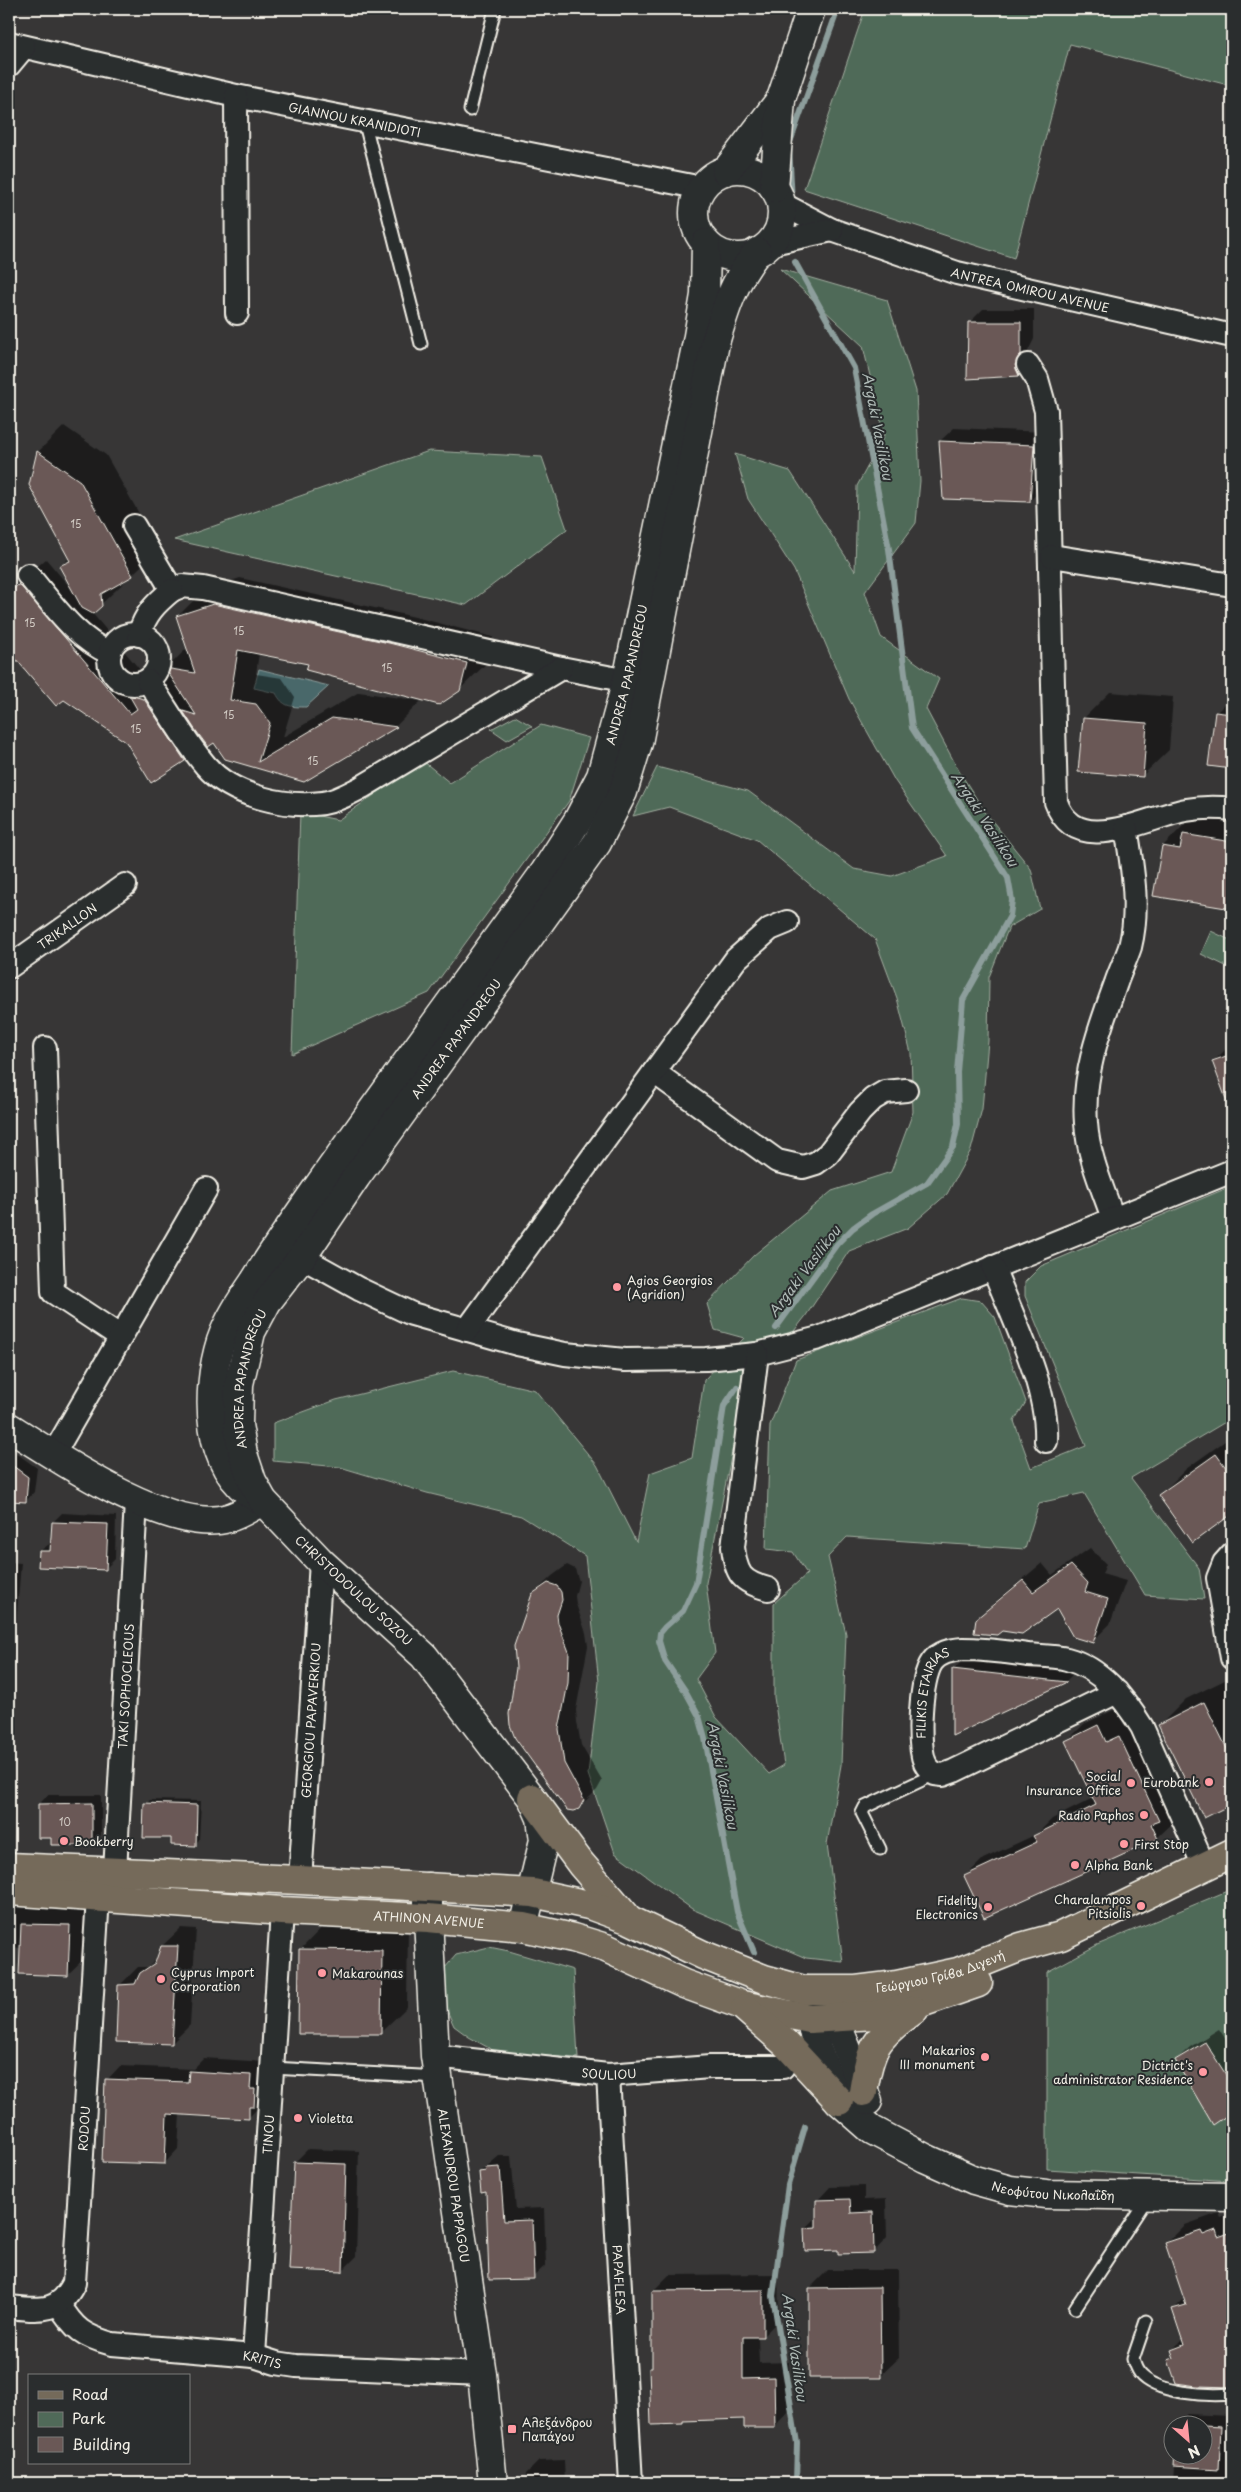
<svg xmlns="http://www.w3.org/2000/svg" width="1241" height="2492" font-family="'Playpen Sans',sans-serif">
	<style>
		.green { fill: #506a59; stroke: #a2aea0 }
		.water { fill: #48676a; stroke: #8d9e9c }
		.shadow { fill: #0007 }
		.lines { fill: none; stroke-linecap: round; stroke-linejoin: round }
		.stream { stroke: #8d9e9c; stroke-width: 6 }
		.building { fill: #6a5856; stroke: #f4f1e8 }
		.service-casing { stroke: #f4f1e8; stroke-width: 15 }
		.minor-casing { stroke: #f4f1e8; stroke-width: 26 }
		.tertiary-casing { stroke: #f4f1e8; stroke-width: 31 }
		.primary-casing { stroke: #f4f1e8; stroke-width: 31 }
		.service { stroke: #2a2d2e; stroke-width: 11 }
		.minor { stroke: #2a2d2e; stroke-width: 22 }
		.tertiary { stroke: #2a2d2e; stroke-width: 28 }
		.primary { stroke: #746a5a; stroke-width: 28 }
		.poi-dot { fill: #ff9aa2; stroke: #2a2d2e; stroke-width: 2 }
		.labels { text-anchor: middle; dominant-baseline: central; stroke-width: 4; stroke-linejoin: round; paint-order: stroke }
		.number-label { font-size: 10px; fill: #d2cbc4 }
		.street-label { font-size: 12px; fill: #f4f1e8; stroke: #2a2d2e }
		.poi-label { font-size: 12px; fill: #f4f1e8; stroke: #2a2d2e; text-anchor: start }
		.water-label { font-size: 14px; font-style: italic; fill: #afbab6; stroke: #2a2d2e }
	</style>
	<rect width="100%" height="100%" fill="#373636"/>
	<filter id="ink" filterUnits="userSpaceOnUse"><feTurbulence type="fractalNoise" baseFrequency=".02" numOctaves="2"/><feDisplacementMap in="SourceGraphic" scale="10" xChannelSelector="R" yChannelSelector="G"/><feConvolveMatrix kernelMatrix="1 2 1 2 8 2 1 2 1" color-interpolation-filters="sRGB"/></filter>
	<g filter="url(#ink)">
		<g class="green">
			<polygon points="865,9 1232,9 1232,86 1070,44 1014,258 804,189"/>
			<polygon points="780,269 887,300 916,391 920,481 916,523 865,592 881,637 939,679 926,709 959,771 985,812 1031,869 1040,909 1009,927 989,977 988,1041 982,1109 971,1150 947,1194 908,1228 849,1251 805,1317 743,1396 706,1583 715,1653 696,1679 716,1717 769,1774 784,1765 774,1697 774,1603 807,1574 793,1552 766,1549 770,1425 796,1360 962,1298 981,1301 995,1317 1026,1402 1014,1421 1031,1468 1086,1446 1025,1296 1025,1282 1041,1266 1232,1186 1232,1418 1131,1478 1199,1568 1204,1599 1145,1595 1084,1493 1039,1503 1025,1549 847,1537 828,1557 846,1634 841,1765 827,1844 843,1962 806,1958 692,1909 615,1853 588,1774 599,1682 585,1556 521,1516 427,1493 340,1467 273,1461 273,1423 336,1400 453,1371 535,1390 597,1465 636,1542 650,1473 692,1458 704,1380 744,1338 715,1330 707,1304 754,1255 832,1191 891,1172 913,1112 911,1053 897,998 875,939 757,840 669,807 633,816 657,767 748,791 854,869 892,876 947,856 895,781 849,699 794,570 748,499 735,454 790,471 855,571 857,486 884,436 863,346"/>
			<polygon points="429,451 542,457 567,529 466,605 174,540"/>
			<polygon points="515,716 532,726 507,740 491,729"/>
			<polygon points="541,725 589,738 569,801 429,993 292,1054 300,812 338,820 423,761 450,783"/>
			<polygon points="1211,931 1232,941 1232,969 1201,954"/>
			<polygon points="1232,1889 1232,2181 1047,2169 1047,1972 1097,1945"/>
			<polygon points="489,1947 509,1951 573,1970 578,2058 498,2053 469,2037 454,2026 440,1995 444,1969 456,1955"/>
		</g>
		<path class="water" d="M259 669 329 686 306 707C291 707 283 707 276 693L254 688Z"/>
		<g class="shadow">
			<polygon points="983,309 1034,309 1034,339 1028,351 1032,361 1019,374 969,378 969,323"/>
			<polygon points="64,426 106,455 159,549 92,613 147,678 156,669 169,673 166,669 188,647 178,616 204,590 240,578 415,617 493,637 486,664 459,690 259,653 256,674 282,678 295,697 283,737 359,692 421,701 396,726 304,781 226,758 215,742 204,740 185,760 151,781 127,741 64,698 57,704 9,649 9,591 46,559 73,591 61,566 69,558 30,485 38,452"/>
			<polygon points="954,428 1047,432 1043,487 1030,501 940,441"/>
			<polygon points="1110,692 1173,697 1169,750 1142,776 1084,718"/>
			<polygon points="1232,697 1232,768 1210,765 1217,712"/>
			<polygon points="1210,808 1232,812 1232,908 1154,895 1163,846 1189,820 1197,821"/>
			<polygon points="1232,1043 1232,1113 1214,1061"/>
			<polygon points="1232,1436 1232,1513 1192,1541 1160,1495 1186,1469"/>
			<polygon points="9,1448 37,1468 34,1492 26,1501 9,1499"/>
			<polygon points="62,1513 116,1516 115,1559 106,1568 40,1551 52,1542 53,1522"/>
			<polygon points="1090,1548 1106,1564 1102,1574 1126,1581 1110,1624 1092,1642 1058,1607 977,1619 996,1601 1042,1563 1052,1575"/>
			<polygon points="9,1562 21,1563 13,1663 9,1668"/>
			<polygon points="567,1565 575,1569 579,1581 575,1596 576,1604 586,1633 588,1646 576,1710 577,1722 581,1745 602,1781 597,1790 578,1808 568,1808 533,1594 552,1576"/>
			<polygon points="967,1656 1078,1669 1066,1681 954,1734 953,1670"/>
			<polygon points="1231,1677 1232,1803 1204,1817 1160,1725 1186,1699"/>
			<polygon points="1116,1709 1124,1725 1136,1719 1175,1821 1157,1838 1120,1854 1059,1884 1058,1882 966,1876 983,1859 1037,1834 1052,1819 1094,1798 1067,1741 1084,1724"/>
			<polygon points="48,1795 101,1795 101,1835 92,1844 52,1837 39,1804"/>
			<polygon points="150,1800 201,1801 199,1840 195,1844 173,1837 146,1804"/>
			<polygon points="9,1801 14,1801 13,1836 9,1840"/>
			<polygon points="9,1896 88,1907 87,1956 67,1975 21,1948 9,1947"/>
			<polygon points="326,1923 408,1924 407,2007 380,2033 300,1950"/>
			<polygon points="181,1928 196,1929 190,2025 172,2043 120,1985 138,1967 148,1967 159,1956 162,1946"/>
			<polygon points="9,1969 15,1970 13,2024 9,2028"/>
			<polygon points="1219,2029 1232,2049 1232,2111 1214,2124 1176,2060 1190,2047"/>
			<polygon points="204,2058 264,2062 262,2104 248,2118 180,2114 178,2149 165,2163 107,2080 120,2066 193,2069"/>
			<polygon points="308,2149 359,2151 356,2257 342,2271 295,2162"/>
			<polygon points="499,2156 511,2156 516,2209 544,2208 546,2265 533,2277 487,2191 480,2172"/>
			<polygon points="864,2186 864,2200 886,2199 887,2238 874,2252 839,2249 805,2228 817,2216 817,2201 830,2187"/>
			<polygon points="1219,2213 1221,2218 1232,2213 1232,2385 1210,2386 1169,2360 1174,2356 1172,2350 1183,2339 1173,2310 1185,2298 1167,2243 1185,2225"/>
			<polygon points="828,2270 898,2270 899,2358 880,2376 810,2288"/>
			<polygon points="778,2274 779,2320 763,2336 758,2336 759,2363 789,2362 790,2410 774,2427 745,2418 686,2419 682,2423 650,2369 654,2366 653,2291 669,2275"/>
			<polygon points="1187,2414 1231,2416 1228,2481 1232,2483 1167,2483 1173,2481 1175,2454 1204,2454 1204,2424 1176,2424"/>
			<polygon points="564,2460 565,2483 526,2483 526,2474 539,2461"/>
		</g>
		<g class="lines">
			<g class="stream">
				<polyline points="792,203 789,145 838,9"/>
				<polyline points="776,1328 837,1244 853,1228 872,1214 927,1183 953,1147 958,1124 957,1072 963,1000 1010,916 1012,900 1008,878 912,728 889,549 854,368 795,262"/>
				<polyline points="737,1387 724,1406 696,1583 683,1611 665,1627 660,1633 659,1641 665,1661 686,1692 699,1716 705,1738 737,1912 754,1952"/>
				<polyline points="796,2483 797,2443 773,2296 788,2185 805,2127"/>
			</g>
		</g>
		<g class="building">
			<polygon points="968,322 1021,322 1021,354 1015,365 1019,376 967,379"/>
			<polygon points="939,441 1034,445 1030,502 943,499"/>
			<polygon points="37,451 80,481 133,576 101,594 102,606 93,614 82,608 59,566 70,561 29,485"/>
			<polygon points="19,584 130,714 137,709 129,695 144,699 185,761 151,783 126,742 64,700 56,706 9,651 9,593"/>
			<polygon points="213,604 389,643 467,663 460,691 439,705 306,670 308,664 238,650 230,700 256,704 270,723 258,762 332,718 397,727 304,782 225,759 214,743 208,747 194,728 183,711 196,715 165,668 195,673 176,616"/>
			<polygon points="1215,712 1232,714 1232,769 1208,766"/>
			<polygon points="1083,718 1147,723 1143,777 1078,772"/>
			<polygon points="1183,834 1232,842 1232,909 1153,896 1162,846 1180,849"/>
			<polygon points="1232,1054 1232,1110 1230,1110 1212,1061"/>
			<polygon points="1216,1454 1232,1476 1232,1514 1192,1543 1158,1495"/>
			<polygon points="9,1463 28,1477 26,1502 9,1501"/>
			<polygon points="52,1522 108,1524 106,1570 38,1567 39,1551 50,1551"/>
			<polygon points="1071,1565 1088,1583 1085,1592 1108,1599 1093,1643 1073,1637 1057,1609 1022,1634 1002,1631 997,1635 974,1633 976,1619 1023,1580 1033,1592"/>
			<polygon points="548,1583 557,1586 561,1592 562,1600 557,1615 558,1623 569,1652 568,1683 559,1729 564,1763 584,1800 579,1809 573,1811 567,1810 515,1738 510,1725 509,1714 516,1668 514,1646 532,1594"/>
			<polygon points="952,1669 1067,1682 952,1736"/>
			<polygon points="1204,1702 1232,1759 1232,1804 1204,1818 1158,1725"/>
			<polygon points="1098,1725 1106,1742 1119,1736 1159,1821 1151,1824 1158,1839 984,1918 964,1876 1037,1842 1033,1836 1096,1805 1065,1741"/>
			<polygon points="92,1803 92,1845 51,1845 51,1838 38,1838 38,1804"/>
			<polygon points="144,1803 197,1805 196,1846 171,1845 171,1838 143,1838"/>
			<polygon points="21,1924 70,1925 68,1976 19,1974"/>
			<polygon points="161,1946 178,1946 172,2044 116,2042 118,1985 135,1984 140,1973 155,1963"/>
			<polygon points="299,1949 382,1950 381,2034 298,2034"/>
			<polygon points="1205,2042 1232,2084 1232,2112 1213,2125 1175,2060"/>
			<polygon points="189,2071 251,2075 250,2089 255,2089 254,2107 249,2107 249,2119 167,2114 165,2164 102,2162 105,2079 188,2082"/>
			<polygon points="294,2162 346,2164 343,2272 289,2270"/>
			<polygon points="500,2167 504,2221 532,2220 534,2279 489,2280 486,2192 481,2193 479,2172 486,2171 485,2168"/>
			<polygon points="850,2199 851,2213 873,2212 874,2253 838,2254 838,2250 805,2251 804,2228 816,2227 816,2200"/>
			<polygon points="1216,2230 1218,2237 1232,2232 1232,2387 1197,2386 1176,2383 1168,2360 1174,2358 1171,2350 1184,2345 1172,2309 1186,2305 1165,2243 1201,2231 1203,2235"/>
			<polygon points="880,2287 881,2378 809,2378 809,2288"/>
			<polygon points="763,2290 763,2337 743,2337 743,2378 774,2377 775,2428 744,2428 744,2419 683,2421 683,2424 651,2425 649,2368 652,2368 652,2291"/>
			<polygon points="1204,2425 1221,2426 1219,2469 1173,2466 1174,2452 1174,2454 1204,2454"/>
		</g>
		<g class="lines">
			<defs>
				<g id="service">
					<polyline points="470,110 495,9"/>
					<polyline points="364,120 421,344"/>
					<polyline points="880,1849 862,1813 865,1807 935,1774"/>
					<polyline points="272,2068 439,2077"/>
					<polyline points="1075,2308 1148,2197"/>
					<path d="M1146 2321 1133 2359C1134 2363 1136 2369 1139 2373 1156 2394 1207 2396 1232 2394"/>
				</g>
				<g id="minor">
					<path id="s1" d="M9 43 236 96 702 188"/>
					<polyline points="9,65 24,47"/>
					<polyline points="236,96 237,313"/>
					<path id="s2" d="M780 203 832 230 957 273 1232 336"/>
					<polyline points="768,244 832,230"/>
					<path d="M1028 365 1037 379 1046 411 1056 802C1076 859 1146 817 1186 810 1202 807 1217 807 1232 809"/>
					<polyline points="134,526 172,590 182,586 203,588 561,668 643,684"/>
					<polyline points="1052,556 1232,585"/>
					<path d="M28 575C52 603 75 638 110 653"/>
					<circle cx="134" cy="659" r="25"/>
					<path d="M139 635C145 614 155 604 172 590"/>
					<path d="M148 681C167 709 184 740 206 766 232 796 285 808 323 803 337 801 350 793 362 787L561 668"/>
					<path id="s3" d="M9 967 125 885"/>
					<polyline points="45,1048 53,1292 121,1337"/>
					<polyline points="654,1072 777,1161 803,1167 816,1163 828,1154 860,1112 873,1099 885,1092 906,1090"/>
					<path d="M1113 1218C1102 1187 1088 1155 1086 1123 1082 1075 1100 1027 1116 983 1120 971 1126 959 1130 947 1140 907 1132 866 1126 827"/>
					<polyline points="287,1249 359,1289 412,1314 517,1344 565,1354 625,1360 706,1359 757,1354 819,1338 1232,1171"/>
					<path d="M993 1267C1012 1317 1049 1388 1046 1441"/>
					<polyline points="467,1330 736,959 770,929 787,922"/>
					<path d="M757 1354 733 1547C736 1574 741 1582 768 1589"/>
					<polyline points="53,1455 206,1189"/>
					<polyline points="1232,1554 1224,1563 1218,1578 1232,1658"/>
					<path id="s4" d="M1117 1692 954 1771 943 1775 935 1774C931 1771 927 1767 925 1763 917 1744 920 1679 932 1662 939 1652 951 1650 963 1649 985 1649 1006 1652 1028 1655 1041 1656 1055 1656 1067 1659 1101 1668 1124 1698 1142 1727L1204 1866"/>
					<path id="s5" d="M115 1871 136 1502"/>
					<path id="s6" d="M300 1880 321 1562"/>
					<path id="s7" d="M435 2056 608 2075 710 2067H783"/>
					<path id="s8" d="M608 2075 631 2483"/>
					<path id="s9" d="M59 2304C74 2329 83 2336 112 2344L254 2356 276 2363 296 2366 482 2374"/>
					<path id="s10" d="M9 2307C39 2310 59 2314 74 2283L98 1897"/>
					<path id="s11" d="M254 2356 282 1911"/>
				</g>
				<g id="tertiary">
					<circle cx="738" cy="213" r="44"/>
					<polyline points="726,171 781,99"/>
					<polyline points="774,188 781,99 811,9"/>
					<path d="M9 1427C56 1457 172 1536 228 1518 240 1515 252 1506 263 1501"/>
					<path id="s12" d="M257 1498C205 1470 205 1391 221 1341 228 1320 241 1301 254 1282 273 1251 294 1221 315 1191 390 1084 468 979 544 873L578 820 601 776 627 680 697 342 705 295 706 243"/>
					<path id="s13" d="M428 1887V1918L435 2056 482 2374 493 2483"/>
					<path id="s14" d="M523 1927 544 1840 541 1818 532 1798 424 1656 321 1562 263 1501 252 1481 243 1454 238 1425 239 1384 251 1332 267 1302 302 1257 356 1177 597 843 623 792 638 743 715 343C726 306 733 283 757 252"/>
					<path id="s15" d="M804 1990 817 2049 839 2101 872 2130 925 2158 974 2180 1010 2190 1046 2194 1232 2197"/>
					<polyline points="825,1995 868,2101"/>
				</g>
				<g id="primary">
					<polyline points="532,1798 581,1864 626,1916"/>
					<path id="s16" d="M9 1867 300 1880 533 1893 589 1905 630 1920 703 1955 764 1979 804 1990H856L897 1985 958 1972 1021 1947 1061 1936 1232 1853"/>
					<path id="s17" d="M9 1891 282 1911 428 1918 523 1927 573 1938 606 1948 684 1984 742 2005 810 2019 875 2015 909 2007 978 1983"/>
					<polyline points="745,2008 785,2043 839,2101"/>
					<path d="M863 2092C870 2047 876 2037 914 2010"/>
				</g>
			</defs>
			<use href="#service" class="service-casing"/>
			<use href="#minor" class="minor-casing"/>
			<use href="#tertiary" class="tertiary-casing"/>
			<use href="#primary" class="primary-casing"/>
			<use href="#service" class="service"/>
			<use href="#minor" class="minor"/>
			<use href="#tertiary" class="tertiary"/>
			<use href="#primary" class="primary"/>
		</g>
	</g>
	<g class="poi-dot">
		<circle cx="617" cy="1287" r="5"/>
		<circle cx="1209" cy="1782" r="5"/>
		<circle cx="1131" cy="1783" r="5"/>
		<circle cx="1144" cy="1815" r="5"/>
		<circle cx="64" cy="1841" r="5"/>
		<circle cx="1124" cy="1844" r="5"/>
		<circle cx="1075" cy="1865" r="5"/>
		<circle cx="1141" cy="1906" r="5"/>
		<circle cx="988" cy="1907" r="5"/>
		<circle cx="322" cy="1973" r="5"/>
		<circle cx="161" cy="1979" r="5"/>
		<circle cx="985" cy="2057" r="5"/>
		<circle cx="1203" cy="2072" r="5"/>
		<circle cx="298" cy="2118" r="5"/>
		<rect x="507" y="2424" width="10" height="10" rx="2.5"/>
	</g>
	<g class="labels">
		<g class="number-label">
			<text x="76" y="523">15</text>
			<text x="30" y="622">15</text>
			<text x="239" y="630">15</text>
			<text x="387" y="667">15</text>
			<text x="229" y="714">15</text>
			<text x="136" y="728">15</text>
			<text x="313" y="760">15</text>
			<text x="65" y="1821">10</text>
		</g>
		<g class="street-label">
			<text stroke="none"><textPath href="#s1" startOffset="354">GIANNOU KRANIDIOTI</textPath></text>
			<text stroke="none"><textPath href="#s2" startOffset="266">ANTREA OMIROU AVENUE</textPath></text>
			<text stroke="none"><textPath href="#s12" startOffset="960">ANDREA PAPANDREOU</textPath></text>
			<text stroke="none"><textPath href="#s3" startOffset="71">TRIKALLON</textPath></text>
			<text stroke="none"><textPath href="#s14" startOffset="1069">ANDREA PAPANDREOU</textPath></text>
			<text stroke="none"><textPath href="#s14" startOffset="664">ANDREA PAPANDREOU</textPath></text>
			<text transform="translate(354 1590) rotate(43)">CHRISTODOULOU SOZOU</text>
			<text stroke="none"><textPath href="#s5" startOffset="185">TAKI SOPHOCLEOUS</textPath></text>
			<text stroke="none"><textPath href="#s4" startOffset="290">FILIKIS ETAIRIAS</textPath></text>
			<text stroke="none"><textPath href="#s6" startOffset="160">GEORGIOU PAPAVERKIOU</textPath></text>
			<text stroke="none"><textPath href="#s17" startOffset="421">ATHINON AVENUE</textPath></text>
			<text stroke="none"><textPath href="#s16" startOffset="952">Γεώργιου Γρίβα Διγενή</textPath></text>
			<text stroke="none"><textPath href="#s7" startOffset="175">SOULIOU</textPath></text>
			<text stroke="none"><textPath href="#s10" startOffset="231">RODOU</textPath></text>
			<text stroke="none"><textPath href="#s11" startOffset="222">TINOU</textPath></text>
			<text stroke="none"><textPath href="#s13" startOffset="300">ALEXANDROU PAPPAGOU</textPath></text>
			<text stroke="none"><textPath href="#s15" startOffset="355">Νεοφύτου Νικολαΐδη</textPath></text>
			<text stroke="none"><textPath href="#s8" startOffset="205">PAPAFLESA</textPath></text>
			<text stroke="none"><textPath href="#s9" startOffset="220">KRITIS</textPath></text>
		</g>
		<g class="poi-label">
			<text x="627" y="1280">Agios Georgios<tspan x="627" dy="14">(Agridion)</tspan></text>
			<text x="1121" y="1776" text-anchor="end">Social<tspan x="1121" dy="14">Insurance Office</tspan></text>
			<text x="1199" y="1782" text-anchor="end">Eurobank</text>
			<text x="1134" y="1815" text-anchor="end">Radio Paphos</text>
			<text x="74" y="1841">Bookberry</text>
			<text x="1134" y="1844">First Stop</text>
			<text x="1085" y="1865">Alpha Bank</text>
			<text x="1131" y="1899" text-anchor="end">Charalampos<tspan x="1131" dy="14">Pitsiolis</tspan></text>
			<text x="978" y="1900" text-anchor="end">Fidelity<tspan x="978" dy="14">Electronics</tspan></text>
			<text x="171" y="1972">Cyprus Import<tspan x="171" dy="14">Corporation</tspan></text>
			<text x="332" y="1973">Makarounas</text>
			<text x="975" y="2050" text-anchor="end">Makarios<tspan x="975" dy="14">III monument</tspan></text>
			<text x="1193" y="2065" text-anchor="end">Dictrict's<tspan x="1193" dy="14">administrator Residence</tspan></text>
			<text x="308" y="2118">Violetta</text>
			<text x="522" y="2422">Αλεξάνδρου<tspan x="522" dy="14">Παπάγου</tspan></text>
		</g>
		<g class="water-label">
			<text transform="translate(878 426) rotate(79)">Argaki Vasilikou</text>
			<text transform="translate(985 819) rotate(57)">Argaki Vasilikou</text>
			<text transform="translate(804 1271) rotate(-53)">Argaki Vasilikou</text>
			<text transform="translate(723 1775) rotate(79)">Argaki Vasilikou</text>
			<text transform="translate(795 2347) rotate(82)">Argaki Vasilikou</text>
		</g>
	</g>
	<rect width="1241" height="2492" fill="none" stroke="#2a2d2e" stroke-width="30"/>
	<rect x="15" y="15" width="1211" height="2462" fill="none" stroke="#f4f1e8" stroke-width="2" filter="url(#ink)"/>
	<rect x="28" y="2374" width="162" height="90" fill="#2a2d2e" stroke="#7b7b78"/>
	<rect x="38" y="2391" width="25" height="8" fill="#746a5a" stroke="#7b7b78"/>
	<text x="72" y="2400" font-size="15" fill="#f4f1e8">Road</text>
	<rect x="38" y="2412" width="25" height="15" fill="#506a59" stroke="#7b7b78"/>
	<text x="72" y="2424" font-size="15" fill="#f4f1e8">Park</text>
	<rect x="38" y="2437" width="25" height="15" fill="#6a5856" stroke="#7b7b78"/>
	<text x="72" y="2450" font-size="15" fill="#f4f1e8">Building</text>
	<g transform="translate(1188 2440) rotate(153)"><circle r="24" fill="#2a2d2e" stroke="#7b7b78"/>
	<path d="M0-4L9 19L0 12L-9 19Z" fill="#ff9aa2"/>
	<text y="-8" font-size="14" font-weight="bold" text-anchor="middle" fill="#f4f1e8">N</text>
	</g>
</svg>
